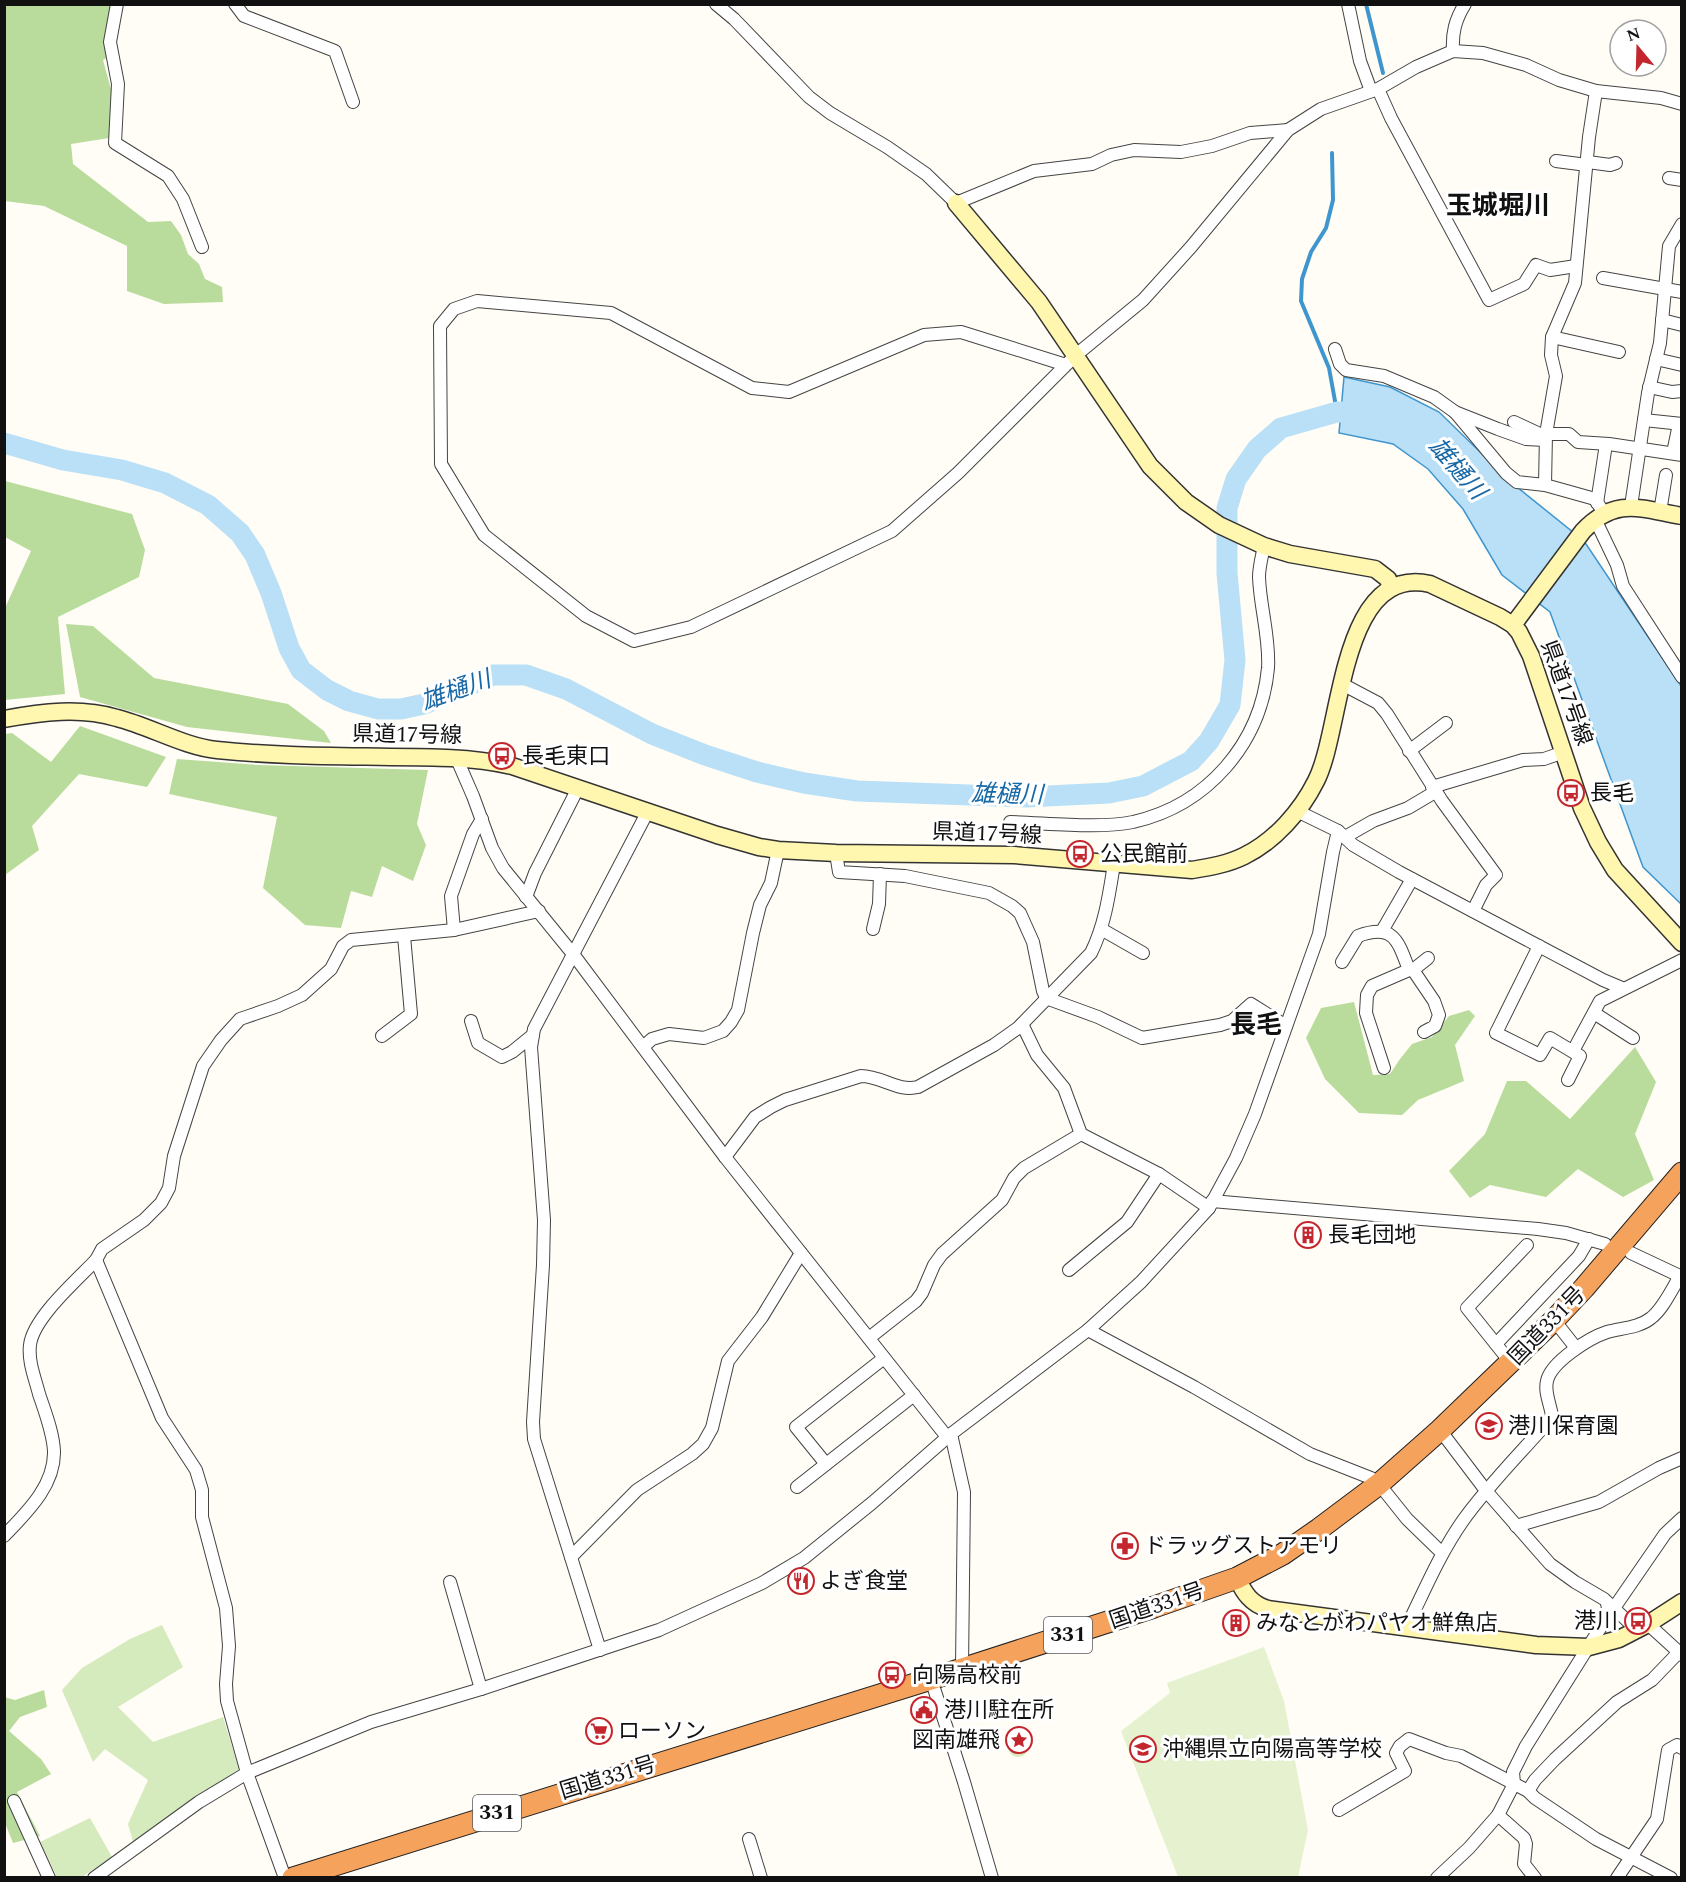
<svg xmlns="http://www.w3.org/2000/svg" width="1686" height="1882" font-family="Spectral,'Noto Sans JP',serif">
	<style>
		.green { fill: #d5ebbd }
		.forest { fill: #b9dc9c }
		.pitch { fill: #e6f2cf }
		.water { fill: #b9e0f7; stroke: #3f96cf; stroke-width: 1.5 }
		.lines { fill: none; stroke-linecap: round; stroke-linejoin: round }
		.stream { stroke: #3f96cf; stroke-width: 4 }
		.river { stroke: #b9e0f7; stroke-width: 21 }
		.street-casing { stroke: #444; stroke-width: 14 }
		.secondary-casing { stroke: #333; stroke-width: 19 }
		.highway-casing { stroke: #222; stroke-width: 23 }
		.street { stroke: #fff; stroke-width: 12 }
		.secondary { stroke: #fff6b0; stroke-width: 16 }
		.highway { stroke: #f5a25d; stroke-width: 21 }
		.labels { text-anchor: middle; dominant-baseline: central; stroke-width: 6; stroke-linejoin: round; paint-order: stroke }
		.shield { fill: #fff; stroke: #585858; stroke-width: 1.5 }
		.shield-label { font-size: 21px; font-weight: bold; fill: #111 }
		.street-label { font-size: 22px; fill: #111; stroke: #fff }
		.poi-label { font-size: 22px; fill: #111; stroke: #fff; text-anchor: start }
		.water-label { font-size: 24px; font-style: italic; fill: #1768a6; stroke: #fff }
		.quarter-label { font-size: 26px; font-weight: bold; fill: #111; stroke: #fff }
	</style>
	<rect width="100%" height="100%" fill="#fffdf5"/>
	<g class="green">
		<polygon points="162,1625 183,1667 118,1707 153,1742 223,1717 239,1769 133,1842 128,1824 148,1780 105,1749 93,1762 62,1690 82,1668 130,1639"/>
		<circle cx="1018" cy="1747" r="10"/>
		<polygon points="90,1818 112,1857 82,1877 57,1877 40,1842"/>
	</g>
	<g class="forest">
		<polygon points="5,5 113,5 108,57 103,60 112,93 109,138 71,144 73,164 148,222 171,221 181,235 188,254 199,264 205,279 222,287 223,302 164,304 127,291 127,246 44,206 5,201"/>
		<polygon points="5,481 132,514 145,550 139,577 58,617 65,694 5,700 5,608 31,551 5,537"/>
		<polygon points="66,624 93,626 154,678 288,704 324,731 331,743 187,727 80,697"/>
		<polygon points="80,726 166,757 147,787 79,774 32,826 39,850 5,875 5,734 12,733 51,762"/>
		<polygon points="177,759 259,765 428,770 417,824 426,845 413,881 382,866 372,897 351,891 341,928 305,925 263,888 277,817 169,794"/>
		<polygon points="1354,1002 1373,1075 1390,1074 1400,1059 1412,1044 1432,1037 1449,1016 1469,1010 1475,1016 1455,1045 1464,1081 1418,1100 1402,1115 1359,1113 1325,1079 1306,1038 1321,1008"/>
		<polygon points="1635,1047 1656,1082 1635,1134 1654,1180 1623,1197 1578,1169 1546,1197 1490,1185 1470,1198 1449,1171 1485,1134 1507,1081 1526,1081 1570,1119"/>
		<polygon points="44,1690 47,1707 20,1717 9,1731 41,1759 51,1774 17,1792 40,1836 13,1843 5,1823 4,1697 15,1700"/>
	</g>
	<polygon class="pitch" points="1264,1647 1284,1701 1308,1830 1298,1877 1178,1877 1121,1731 1170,1693 1167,1683"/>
	<polygon class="water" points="1344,377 1390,387 1439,412 1512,483 1584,541 1681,686 1681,904 1643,867 1550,612 1502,575 1463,509 1428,469 1393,444 1339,433"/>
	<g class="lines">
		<g class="stream">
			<polyline points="1366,4 1383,73"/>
			<polyline points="1332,153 1333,200 1326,228 1311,252 1302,279 1301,301 1329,368 1337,412"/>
		</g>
		<polyline class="river" points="4,443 63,460 122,470 165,483 208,505 240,533 255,555 271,593 289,648 301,670 327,690 349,701 378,709 401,709 424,704 493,675 526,675 566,689 652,734 705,755 757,772 804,783 857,791 1027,797 1109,793 1143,786 1191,761 1209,741 1230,705 1235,660 1227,573 1227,508 1236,479 1257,449 1281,428 1337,412 1370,412"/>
		<defs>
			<g id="street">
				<polyline points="117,4 110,42 118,84 115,143 168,176 183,199 202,247"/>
				<polyline points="235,4 244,16 335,51 353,102"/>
				<polyline points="716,4 734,19 809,97 830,113 887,147 926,174 956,203 1034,171 1092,164 1111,155 1134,150 1181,152 1212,146 1250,133 1288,130"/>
				<polyline points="1348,4 1360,61 1371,91"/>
				<path d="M1453 51C1452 33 1455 20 1465 4"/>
				<polyline points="1378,89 1391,118 1489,300 1524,284 1536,265 1550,270 1576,266"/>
				<polyline points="1596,91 1589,137 1575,283 1552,337 1551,355 1556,376 1546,434 1545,485 1595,499 1604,513"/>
				<polyline points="1556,161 1587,165"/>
				<polyline points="1588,162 1610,165 1616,163"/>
				<polyline points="1669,178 1682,180"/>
				<polyline points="1603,278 1682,292"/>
				<polyline points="1662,320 1682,325"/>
				<polyline points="1552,337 1619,352"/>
				<polyline points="1335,349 1340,364 1346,370 1384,376 1434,397 1455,412 1498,429 1526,439 1545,440"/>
				<polyline points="1656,359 1682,365"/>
				<polyline points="1066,365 961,332 924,335 789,392 752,388 611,313 477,301 454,309 440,326 441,464 484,535 586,616 634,641 691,627 892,531 958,473 1076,355 1143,300 1191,247 1288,130 1321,109 1378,89 1416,67 1453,51 1483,53 1526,65 1559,80 1596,91 1661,98 1682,104"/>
				<polyline points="1649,387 1672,392 1682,391"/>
				<polyline points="1455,412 1506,473 1517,482 1545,485"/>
				<polyline points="1644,420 1682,424"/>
				<polyline points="1514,422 1544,436"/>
				<polyline points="1546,434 1569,434 1578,442 1609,444 1682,455"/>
				<polyline points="1673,453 1679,424"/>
				<polyline points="1597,503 1606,444"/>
				<polyline points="1631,506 1648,393 1660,343 1669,246 1682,224"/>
				<polyline points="1660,512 1666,475"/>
				<polyline points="1595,519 1617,565 1623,586 1682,677"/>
				<polyline points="1342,684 1378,703 1387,714 1442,801 1496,875 1486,885 1473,911"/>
				<polyline points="1409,751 1446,723"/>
				<polyline points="456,757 473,796 492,848 503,868 573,954 725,1157 947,1437"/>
				<polyline points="1432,787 1523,760 1544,759 1564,752"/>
				<polyline points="1297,811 1338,831 1353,845 1399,872 1603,980 1622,988"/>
				<path d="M1010 822C1048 823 1098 829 1133 822 1208 805 1261 743 1268 668 1270 638 1260 607 1259 577 1259 567 1262 556 1264 546"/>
				<polyline points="1345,837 1373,821 1408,808 1435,792"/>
				<polyline points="836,853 839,872 905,876 989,893 1012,906 1020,913 1033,942 1043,991 1046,998 1098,1017 1142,1038 1220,1025 1232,1021 1251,1004 1286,1026"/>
				<polyline points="526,897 535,873 578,788"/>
				<polyline points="873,929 879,904 880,874"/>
				<polyline points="1101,929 1143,953"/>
				<polyline points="454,930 451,896 473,834 482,819"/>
				<polyline points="1382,931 1412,879"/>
				<polyline points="1539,946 1496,1033 1540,1055 1550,1038 1580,1056 1568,1080"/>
				<path d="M1342 962 1358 936C1394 923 1398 941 1409 970H1413L1434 1001 1439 1015 1435 1026 1424 1032"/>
				<polyline points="1413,970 1428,958"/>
				<polyline points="1594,1013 1633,1038"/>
				<polyline points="471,1021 478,1043 502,1057 512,1052 533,1035"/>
				<polyline points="1022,1024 1037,1055 1064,1088 1081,1134 1159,1174 1209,1208"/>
				<polyline points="382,1036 411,1014 404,936"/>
				<polyline points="643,1047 652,1039 669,1034 704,1038 723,1031 731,1022 738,1010 753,933 760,905 771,883 778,850"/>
				<polyline points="1573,1051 1600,1001 1682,960"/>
				<polyline points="1384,1068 1366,1013 1367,995 1372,986 1409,970"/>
				<path d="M725 1157 755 1117 771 1107 785 1100 861 1076C882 1076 897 1092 918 1087L994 1045 1018 1028 1091 953C1105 925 1109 895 1114 864"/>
				<polyline points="1212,1201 1538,1229 1566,1233 1605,1244"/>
				<polyline points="1631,1253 1682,1277"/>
				<polyline points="96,1260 162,1418 196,1470 202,1490 202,1517 226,1608 229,1646 226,1684 227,1701 247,1773 285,1878"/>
				<polyline points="1069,1270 1127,1222 1159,1174"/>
				<polyline points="1554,1320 1576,1348"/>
				<polyline points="1088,1330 1194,1387 1310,1454 1371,1478 1379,1484 1407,1519 1442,1553"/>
				<polyline points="869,1338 916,1301 922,1293 934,1265 942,1254 1002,1200 1014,1178 1024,1168 1081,1134"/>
				<polyline points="1496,1344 1579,1256 1589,1239"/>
				<polyline points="1511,1363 1467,1308 1527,1245"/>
				<polyline points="1440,1430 1487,1492 1550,1564 1575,1582 1604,1599 1637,1630"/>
				<polyline points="951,1434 964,1492 962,1668"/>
				<polyline points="826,1464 796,1427 884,1358"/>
				<polyline points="797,1487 914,1395"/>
				<polyline points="1516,1526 1599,1502 1659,1468 1682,1458"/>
				<path d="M4 1536C26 1513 55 1486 54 1451 53 1432 45 1412 39 1394 35 1378 28 1362 30 1345 33 1318 77 1280 96 1260L102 1249 144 1220 161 1203 169 1188 174 1156 203 1066 221 1040 240 1019 278 1006 302 995 331 969 343 946 351 940 454 930 539 911"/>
				<polyline points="571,1557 637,1490 692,1454 703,1444 712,1428 728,1361 762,1317 801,1253"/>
				<polyline points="450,1582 481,1689"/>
				<polyline points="1614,1608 1665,1534 1682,1518"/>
				<polyline points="1648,1624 1682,1655"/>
				<path d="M1406 1628C1424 1592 1439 1555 1462 1522 1488 1485 1522 1452 1552 1417 1551 1405 1544 1393 1547 1381 1551 1362 1589 1338 1607 1332 1621 1328 1639 1328 1651 1318 1663 1309 1672 1289 1680 1276"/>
				<polyline points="600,1650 534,1439 533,1422 543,1265 544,1220 531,1047 534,1029 648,811"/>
				<polyline points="931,1679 964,1782 992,1878"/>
				<polyline points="1528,1791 1535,1780 1555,1759 1617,1702 1652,1680 1679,1652"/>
				<polyline points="14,1801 49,1878"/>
				<polyline points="1339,1810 1405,1771 1396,1753 1400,1746 1409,1739 1446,1753 1461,1756 1528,1791 1535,1798 1596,1839 1671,1878"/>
				<polyline points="1498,1815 1524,1838 1526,1844 1524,1864 1535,1878"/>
				<polyline points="749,1839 761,1878"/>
				<polyline points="94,1878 199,1802 247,1773 371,1722 481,1689 659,1630 762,1583 804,1558 872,1503 951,1434 1088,1330 1141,1282 1209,1208 1236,1158 1255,1114 1319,934 1333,852 1338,831"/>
				<polyline points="1437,1878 1469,1848 1498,1815 1514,1784 1513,1772 1526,1746 1609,1614 1607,1603"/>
				<polyline points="1617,1878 1657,1819 1668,1750 1677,1745 1682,1748"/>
			</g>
			<g id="secondary">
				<polyline points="956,203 1039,302 1150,466 1186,502 1219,525 1264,546 1290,554 1375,569 1388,579 1391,588"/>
				<path d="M1513 625 1583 531C1616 496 1641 509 1682 516"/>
				<path d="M4 719C42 712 80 707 117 718 149 726 185 747 217 750 274 756 332 756 390 757 431 757 472 757 512 766L717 835 759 847 778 850 836 853 1014 855 1192 870C1210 867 1228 864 1244 856 1275 841 1301 811 1316 781 1343 729 1339 564 1430 584L1500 617 1513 625 1519 632 1531 656 1582 808 1598 842 1615 870 1682 943"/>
				<path d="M1237 1578C1244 1593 1251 1604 1268 1609L1536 1645 1589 1647 1619 1639 1648 1624 1682 1602"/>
			</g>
			<polyline id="highway" points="293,1878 931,1679 1154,1607 1237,1578 1283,1554 1319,1529 1379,1484 1440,1430 1554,1320 1584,1288 1682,1173"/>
		</defs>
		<use href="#street" class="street-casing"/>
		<use href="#secondary" class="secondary-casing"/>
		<use href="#highway" class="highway-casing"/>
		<use href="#street" class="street"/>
		<use href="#secondary" class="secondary"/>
		<use href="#highway" class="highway"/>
	</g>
	<defs>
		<symbol id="bus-ring" viewBox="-11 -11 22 22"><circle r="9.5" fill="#fff" stroke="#c4262e" stroke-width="1.5"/><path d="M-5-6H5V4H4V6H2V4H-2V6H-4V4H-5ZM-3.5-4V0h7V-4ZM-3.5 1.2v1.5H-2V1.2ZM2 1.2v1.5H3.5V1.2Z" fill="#c4262e"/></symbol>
		<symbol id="building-ring" viewBox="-11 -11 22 22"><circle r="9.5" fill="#fff" stroke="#c4262e" stroke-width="1.5"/><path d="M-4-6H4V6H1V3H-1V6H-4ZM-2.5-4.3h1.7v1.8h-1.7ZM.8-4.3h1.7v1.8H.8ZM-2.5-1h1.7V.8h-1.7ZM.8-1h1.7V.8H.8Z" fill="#c4262e"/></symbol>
		<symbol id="school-ring" viewBox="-11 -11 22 22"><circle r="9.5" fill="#fff" stroke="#c4262e" stroke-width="1.5"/><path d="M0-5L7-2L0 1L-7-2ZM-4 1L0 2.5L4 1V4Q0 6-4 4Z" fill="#c4262e"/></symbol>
		<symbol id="pharmacy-ring" viewBox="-11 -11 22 22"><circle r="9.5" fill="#fff" stroke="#c4262e" stroke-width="1.5"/><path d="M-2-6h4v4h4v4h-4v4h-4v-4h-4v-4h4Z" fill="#c4262e"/></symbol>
		<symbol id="restaurant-ring" viewBox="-11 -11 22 22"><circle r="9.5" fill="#fff" stroke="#c4262e" stroke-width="1.5"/><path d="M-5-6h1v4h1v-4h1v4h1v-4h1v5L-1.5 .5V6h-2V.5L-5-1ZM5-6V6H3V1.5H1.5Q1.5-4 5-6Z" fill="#c4262e"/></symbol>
		<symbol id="civic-ring" viewBox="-11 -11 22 22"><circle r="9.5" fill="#fff" stroke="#c4262e" stroke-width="1.5"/><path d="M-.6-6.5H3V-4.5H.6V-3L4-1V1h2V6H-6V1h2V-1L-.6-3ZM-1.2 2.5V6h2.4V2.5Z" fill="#c4262e"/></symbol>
		<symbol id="supermarket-ring" viewBox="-11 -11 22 22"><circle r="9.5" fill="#fff" stroke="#c4262e" stroke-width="1.5"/><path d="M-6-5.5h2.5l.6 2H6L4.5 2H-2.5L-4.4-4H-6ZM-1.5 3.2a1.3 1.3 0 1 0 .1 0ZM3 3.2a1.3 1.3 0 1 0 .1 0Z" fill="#c4262e"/></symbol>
		<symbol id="sight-ring" viewBox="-11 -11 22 22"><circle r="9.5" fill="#fff" stroke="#c4262e" stroke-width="1.5"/><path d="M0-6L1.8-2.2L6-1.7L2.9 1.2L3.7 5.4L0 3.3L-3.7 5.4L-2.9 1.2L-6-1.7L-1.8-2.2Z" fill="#c4262e"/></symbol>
	</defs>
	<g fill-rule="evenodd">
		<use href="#bus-ring" x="487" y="741" width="30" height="30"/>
		<use href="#bus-ring" x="1556" y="778" width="30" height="30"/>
		<use href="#bus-ring" x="1065" y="839" width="30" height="30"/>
		<use href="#building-ring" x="1293" y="1220" width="30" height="30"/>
		<use href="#school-ring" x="1474" y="1411" width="30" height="30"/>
		<use href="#pharmacy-ring" x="1110" y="1531" width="30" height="30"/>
		<use href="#restaurant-ring" x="786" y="1566" width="30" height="30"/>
		<use href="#bus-ring" x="1623" y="1606" width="30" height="30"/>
		<use href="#building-ring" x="1221" y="1608" width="30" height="30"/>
		<use href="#bus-ring" x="877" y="1660" width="30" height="30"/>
		<use href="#civic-ring" x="909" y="1695" width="30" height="30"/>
		<use href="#supermarket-ring" x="584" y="1716" width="30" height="30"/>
		<use href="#sight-ring" x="1004" y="1725" width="30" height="30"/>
		<use href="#school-ring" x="1128" y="1734" width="30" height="30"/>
	</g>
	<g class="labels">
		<g class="shield">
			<rect x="1044" y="1617" width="48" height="36" rx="4.5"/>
			<rect x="473" y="1795" width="48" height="36" rx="4.5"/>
		</g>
		<g class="shield-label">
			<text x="1068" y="1635">331</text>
			<text x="497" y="1813">331</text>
		</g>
		<g class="street-label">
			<text transform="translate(1566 693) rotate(70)">県道17号線</text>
			<text transform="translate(407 735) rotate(1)">県道17号線</text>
			<text transform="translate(987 834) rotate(2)">県道17号線</text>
			<text transform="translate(1547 1326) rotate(-46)">国道331号</text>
			<text transform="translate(1157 1606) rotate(-19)">国道331号</text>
			<text transform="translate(608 1778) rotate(-17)">国道331号</text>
		</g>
		<g class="poi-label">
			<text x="522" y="756">長毛東口</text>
			<text x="1590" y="793">長毛</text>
			<text x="1100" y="854">公民館前</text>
			<text x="1328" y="1235">長毛団地</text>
			<text x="1508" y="1426">港川保育園</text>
			<text x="1144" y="1546">ドラッグストアモリ</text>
			<text x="820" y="1581">よぎ食堂</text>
			<text x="1618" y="1621" text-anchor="end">港川</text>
			<text x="1256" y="1623">みなとがわパヤオ鮮魚店</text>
			<text x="912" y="1675">向陽高校前</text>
			<text x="944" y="1710">港川駐在所</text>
			<text x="618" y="1731">ローソン</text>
			<text x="1000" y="1740" text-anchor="end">図南雄飛</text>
			<text x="1162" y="1749">沖縄県立向陽高等学校</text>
		</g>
		<g class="water-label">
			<text transform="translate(1457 469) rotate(49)">雄樋川</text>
			<text transform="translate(456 691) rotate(-20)">雄樋川</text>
			<text transform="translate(1007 795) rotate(1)">雄樋川</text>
		</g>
		<g class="quarter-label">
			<text x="1498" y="206">玉城堀川</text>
			<text x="1256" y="1025">長毛</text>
		</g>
	</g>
	<rect width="1686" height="1882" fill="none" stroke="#111111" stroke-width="12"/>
	<g transform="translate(1638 48) rotate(341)"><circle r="28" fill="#ffffff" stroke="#a0a0a0" stroke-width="1.5"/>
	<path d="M0-4.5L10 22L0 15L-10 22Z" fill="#c4262e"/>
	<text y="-9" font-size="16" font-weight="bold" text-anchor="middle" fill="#111111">N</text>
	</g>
</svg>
